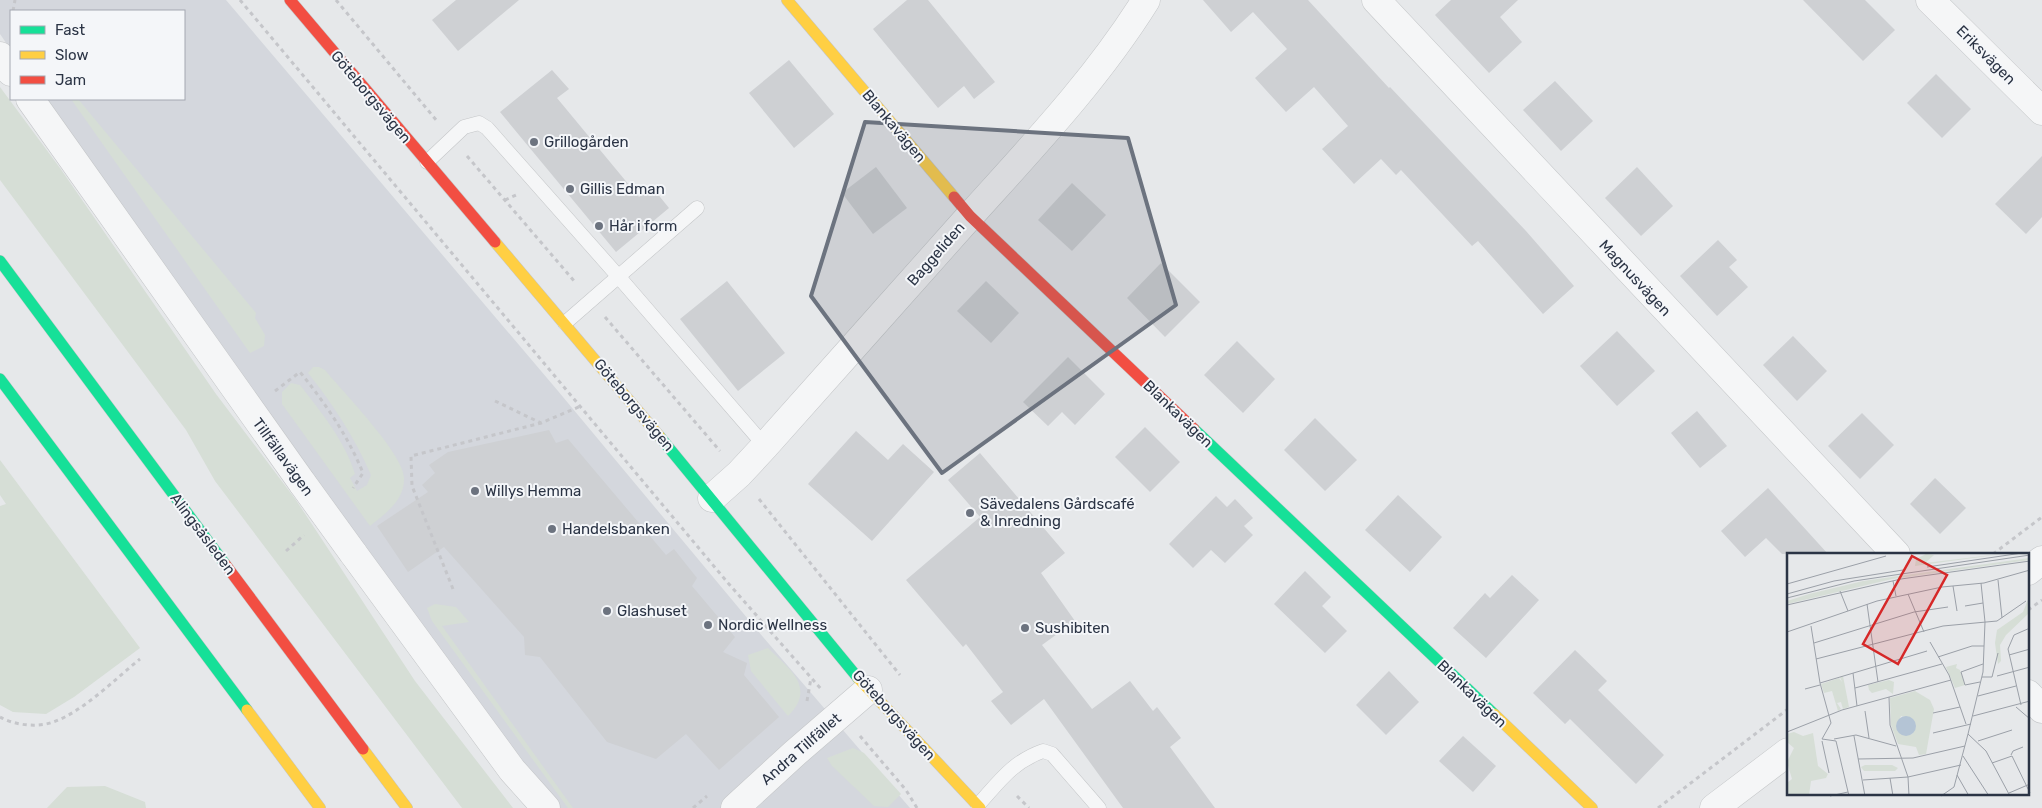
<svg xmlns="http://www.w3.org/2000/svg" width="2042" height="808" font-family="Rubik,sans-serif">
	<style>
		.built { fill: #d4d7dd }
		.green { fill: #d6ded6 }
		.building { fill: #ced0d3 }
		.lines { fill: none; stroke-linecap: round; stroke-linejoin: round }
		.lane-casing { stroke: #c4c6c8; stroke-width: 15 }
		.street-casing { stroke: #c4c6c8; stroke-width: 29 }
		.fast-casing { stroke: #c4c6c8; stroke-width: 12 }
		.slow-casing { stroke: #c4c6c8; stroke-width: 12 }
		.jam-casing { stroke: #c4c6c8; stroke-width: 12 }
		.path { stroke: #c5c6ca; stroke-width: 3; stroke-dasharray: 4 4; stroke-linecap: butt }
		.lane { stroke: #f5f6f7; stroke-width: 14 }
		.street { stroke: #f5f6f7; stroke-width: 28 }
		.fast { stroke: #16e098; stroke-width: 11 }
		.slow { stroke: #ffcf43; stroke-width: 11 }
		.jam { stroke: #f24e42; stroke-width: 11 }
		.street-bridge-casing { stroke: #c4c6c8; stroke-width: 29; stroke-linecap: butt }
		.street-bridge { stroke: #f5f6f7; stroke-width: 28 }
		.marked { fill: #6c737f; fill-opacity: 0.2; stroke: #6c737f; stroke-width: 4; stroke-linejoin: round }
		.poi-dot { fill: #6c737f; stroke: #f4f6f9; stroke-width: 2 }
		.labels { text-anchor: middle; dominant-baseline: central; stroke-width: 4; stroke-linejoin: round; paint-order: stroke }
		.street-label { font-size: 15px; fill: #2b3445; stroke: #f4f6f9 }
		.poi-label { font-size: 15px; fill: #2b3445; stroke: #f4f6f9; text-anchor: start }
		.inset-road { fill: none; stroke: #9ba0a8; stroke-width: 1 }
		.view { fill: #d62828; fill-opacity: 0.15; stroke: #d62828; stroke-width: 2.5 }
		.inset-edge { fill: none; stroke: #2b3445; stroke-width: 2.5 }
	</style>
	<rect width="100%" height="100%" fill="#e6e8ea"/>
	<polygon class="built" points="0,0 226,0 558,391 763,637 910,808 558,808 497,732 46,99 184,99 184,11 11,11 11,50 0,34"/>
	<g class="green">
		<polygon points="0,87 60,168 216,394 296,500 415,681 513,808 462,808 215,481 186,430 0,180"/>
		<polygon points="71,99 78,99 256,313 255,318 265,335 264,346 250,353"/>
		<path d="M313 367H319L325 370C342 391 404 454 404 478 405 500 385 514 370 526L282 404V392L291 383 300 385C321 412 345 441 355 474L350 478 357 491 367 485 371 475C355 438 333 404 308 373Z"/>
		<polygon points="0,460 140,648 74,697 46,714 13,712 0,705 0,506 6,504 0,495"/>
		<polygon points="435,604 456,607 469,622 442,626 573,808 568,808 432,621 427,608"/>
		<path d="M768 648C789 669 817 687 788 716L751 671 748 655Z"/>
		<polygon points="853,748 864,753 901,794 888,807 874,806 832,766 827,758"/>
		<polygon points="105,786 145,802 146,808 47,808 67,787"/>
	</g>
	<g class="building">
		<polygon points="456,0 519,0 458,51 432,20"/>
		<polygon points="907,0 928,0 995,82 974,99 964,86 938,108 873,29"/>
		<polygon points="1203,0 1308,0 1389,88 1390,87 1526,231 1574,286 1543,314 1478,241 1472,246 1401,170 1396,175 1381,159 1354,184 1322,149 1348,126 1314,87 1286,112 1255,78 1287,49 1253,12 1231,32"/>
		<polygon points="1451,0 1518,0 1500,17 1522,42 1489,73 1435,15"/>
		<polygon points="1803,0 1865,0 1895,30 1863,61"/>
		<polygon points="789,60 834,114 794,148 749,93"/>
		<polygon points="552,70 569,89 557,98 639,197 652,187 669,208 616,252 500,112"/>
		<polygon points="1936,74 1971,109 1942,138 1907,103"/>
		<polygon points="1555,81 1593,121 1561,151 1523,110"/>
		<polygon points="2042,156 2042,217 2026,234 1995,204"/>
		<polygon points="876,167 907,208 873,234 842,193"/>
		<polygon points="1637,167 1673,206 1641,236 1605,198"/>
		<polygon points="1072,183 1106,215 1072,251 1038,220"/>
		<polygon points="1718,240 1737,260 1729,267 1748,287 1717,316 1680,276"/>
		<polygon points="1161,263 1200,302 1165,337 1127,298"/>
		<polygon points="727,281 785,353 738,391 680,319"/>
		<polygon points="986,281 1019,313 991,343 957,311"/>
		<polygon points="1617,331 1655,371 1617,406 1580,366"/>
		<polygon points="1793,336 1827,371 1797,401 1763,365"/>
		<polygon points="1237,341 1275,379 1243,413 1204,375"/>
		<polygon points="1068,357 1105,394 1075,425 1062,412 1048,426 1023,402"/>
		<polygon points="1697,411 1727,446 1700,468 1671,433"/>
		<polygon points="1862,413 1894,445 1860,479 1828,446"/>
		<polygon points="1315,418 1357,460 1325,491 1284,450"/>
		<polygon points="1145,427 1180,462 1150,492 1115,457"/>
		<polygon points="549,430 556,443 568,439 666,555 674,549 697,578 692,586 735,637 723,652 747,663 744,675 779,717 719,770 686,734 656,759 607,742 540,657 525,655 524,637 444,547 408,572 377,526 428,492 422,485 435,473 429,465 448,452"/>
		<polygon points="856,431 888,460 903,444 934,472 872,541 808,484"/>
		<polygon points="980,453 1065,553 1041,573 1075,621 1042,645 1092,709 1130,681 1153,711 1157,707 1181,738 1170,747 1215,808 1123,808 1044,699 1011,725 991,701 1003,692 966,644 963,647 906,580 980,517 948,480"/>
		<polygon points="1935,478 1966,508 1940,534 1910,504"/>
		<polygon points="1768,488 1828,554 1782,554 1766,538 1745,557 1721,531"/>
		<polygon points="1398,495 1442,537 1410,572 1365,530"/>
		<polygon points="1216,496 1227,507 1235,499 1253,518 1244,526 1253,535 1225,563 1211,550 1193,568 1169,544"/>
		<polygon points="1305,571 1331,597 1322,606 1347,631 1325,653 1274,604"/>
		<polygon points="1512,575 1539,600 1486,658 1453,628 1485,593 1490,598"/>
		<polygon points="1575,650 1607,681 1598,690 1664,755 1636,784 1570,719 1565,724 1533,693"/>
		<polygon points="1389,671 1419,702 1386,735 1356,705"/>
		<polygon points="1463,736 1496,766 1473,792 1439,761"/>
	</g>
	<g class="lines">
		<defs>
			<g id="lane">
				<polyline points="427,162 464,127 479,123 487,128 618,276 765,446"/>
				<polyline points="565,323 697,208"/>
				<path d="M978 805C999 782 1012 762 1043 751L1052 754 1099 808"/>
			</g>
			<g id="street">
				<polyline points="1376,0 1896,554"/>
				<polyline points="1930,0 2042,111"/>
				<polyline points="0,56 11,72"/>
				<polyline points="30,99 303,484"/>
				<path d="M712 498 739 474 765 446C833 370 901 293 969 217 1032 147 1096 80 1146 0"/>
				<polyline points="353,553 512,770 546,808"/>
				<polyline points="2028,571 2042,560"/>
				<polyline points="2028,694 2042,709"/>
				<polyline points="735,808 795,753 868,690"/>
				<polyline points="1714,808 1788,752"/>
			</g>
			<g id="fast">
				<polyline points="0,261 225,564"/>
				<polyline points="0,379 247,710"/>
				<polyline points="1194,429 1494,714"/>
				<polyline points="660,437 858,678"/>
			</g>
			<g id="slow">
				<polyline points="787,0 954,197"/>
				<polyline points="495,242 660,437"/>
				<polyline points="858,678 980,808"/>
				<polyline points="247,710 320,808"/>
				<polyline points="1494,714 1592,808"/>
				<polyline points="363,749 407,808"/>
			</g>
			<g id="jam">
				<polyline points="290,0 495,242"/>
				<polyline points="954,197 970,216 1194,429"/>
				<polyline points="225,564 363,749"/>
			</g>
		</defs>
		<use href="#lane" class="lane-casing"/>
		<use href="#street" class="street-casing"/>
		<use href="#fast" class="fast-casing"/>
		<use href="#slow" class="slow-casing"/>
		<use href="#jam" class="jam-casing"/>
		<g class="path">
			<polyline points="240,0 728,583 821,689"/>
			<polyline points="336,0 437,121"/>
			<polyline points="13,11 15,0"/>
			<polyline points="467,156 575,282"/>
			<polyline points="505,200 516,195"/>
			<polyline points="605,317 720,451"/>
			<path d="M275 391 300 372C325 403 348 436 363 473L353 488"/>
			<polyline points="495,401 541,423 581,406"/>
			<polyline points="759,499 900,675"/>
			<polyline points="286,551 304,535"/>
			<polyline points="1993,554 2042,517"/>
			<polyline points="453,589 412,486 411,456 541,423"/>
			<polyline points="2028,610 2042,600"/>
			<polyline points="807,701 811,678"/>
			<path d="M0 717C14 725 37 728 53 722 83 712 115 679 140 659"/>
			<polyline points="860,736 906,790 917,808"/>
			<polyline points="1017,796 1029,808"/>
			<polyline points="693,808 707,796"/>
			<polyline points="1658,808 1788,709"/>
		</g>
		<use href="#lane" class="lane"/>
		<use href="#street" class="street"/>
		<use href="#fast" class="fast"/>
		<use href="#slow" class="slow"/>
		<use href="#jam" class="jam"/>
		<defs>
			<polyline id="street-bridge" points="303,484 353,553"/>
		</defs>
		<use href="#street-bridge" class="street-bridge-casing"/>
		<use href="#street-bridge" class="street-bridge"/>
	</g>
	<path class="marked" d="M865 122 1128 138 1176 305 942 473 811 296Z"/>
	<g class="poi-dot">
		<circle cx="534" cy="142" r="5"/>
		<circle cx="570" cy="189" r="5"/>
		<circle cx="599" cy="226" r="5"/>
		<circle cx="475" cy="491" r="5"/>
		<circle cx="970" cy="513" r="5"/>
		<circle cx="552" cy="529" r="5"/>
		<circle cx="607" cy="611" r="5"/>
		<circle cx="708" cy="625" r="5"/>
		<circle cx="1025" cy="628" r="5"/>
	</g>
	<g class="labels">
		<g class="street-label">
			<text transform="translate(1986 55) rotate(45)">Eriksvägen</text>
			<text transform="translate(371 97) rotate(50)">Göteborgsvägen</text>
			<text transform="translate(894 126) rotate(50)">Blankavägen</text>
			<text transform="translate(936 254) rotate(-49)">Baggeliden</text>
			<text transform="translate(1635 278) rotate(47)">Magnusvägen</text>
			<text transform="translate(634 405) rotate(50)">Göteborgsvägen</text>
			<text transform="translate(1178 414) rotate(44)">Blankavägen</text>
			<text transform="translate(283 457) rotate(54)">Tillfällavägen</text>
			<text transform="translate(203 534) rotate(53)">Alingsåsleden</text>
			<text transform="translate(1472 694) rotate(44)">Blankavägen</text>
			<text transform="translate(894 715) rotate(48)">Göteborgsvägen</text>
			<text transform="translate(801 749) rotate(-41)">Andra Tillfället</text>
		</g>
		<g class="poi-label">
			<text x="544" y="142">Grillogården</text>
			<text x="580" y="189">Gillis Edman</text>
			<text x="609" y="226">Hår i form</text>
			<text x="485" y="491">Willys Hemma</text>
			<text x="980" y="504">Sävedalens Gårdscafé<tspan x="980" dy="17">&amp; Inredning</tspan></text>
			<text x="562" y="529">Handelsbanken</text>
			<text x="617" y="611">Glashuset</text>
			<text x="718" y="625">Nordic Wellness</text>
			<text x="1035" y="628">Sushibiten</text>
		</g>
	</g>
	<g transform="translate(1787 553)">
		<rect width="242" height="242" fill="#e6e8ea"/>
		<path d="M222 0 128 13 129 6 139 1 147 2 138 10ZM242 5V7L105 26 0 51V48L22 41 76 28ZM242 44V60L219 82 213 92 214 108 211 111 208 90 210 77 236 59ZM170 111 169 115 173 117 178 132 168 135 159 114ZM56 123 62 154 56 156 54 149 50 150 54 156 51 158 45 138 37 140 34 131 52 125 55 129 53 124ZM102 127 107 129 106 141 99 136 85 140 82 137 81 132ZM128 138 143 147 147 156 139 201 132 202 129 194 111 191 104 172 103 145ZM114 163 126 166V180L123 182 110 173ZM7 179 16 183 26 180 31 213 41 221 39 225 24 228 22 242H0V230L5 226 0 209 7 195 0 189V181ZM78 212H105L111 215 108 218H77L74 214Z" fill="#d6ded6" fill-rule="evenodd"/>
		<path d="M109 173a10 10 0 1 1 20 0a10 10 0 1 1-20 0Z" fill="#b4c4d5"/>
		<path class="inset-road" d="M140 14 235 0M211 27 215 65M106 28 109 43M0 31 99 3M166 33 170 58M53 38 61 58M0 41 47 28 116 17M121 41 137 79M0 45 67 28 243 2M80 51 91 129M0 52 114 26 243 8M178 53 196 50M24 73 33 130 44 170 35 186 49 188 62 243M0 79 90 48 155 34 197 30 243 17M143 89 162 122 179 171M27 90 127 59 161 54M222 102 243 96M151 104 185 93H197M29 106 156 73 210 68 239 48M66 120 70 153M210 123 243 114M195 124H205L211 100M193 129 178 132 174 119 196 111M33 130 140 98M68 135 155 111M18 136 33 132M191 143 229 133M102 144 103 172 121 224 122 243M234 152 221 96 227 82 243 75M229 154 243 166M78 158 82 185M146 160 173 154M186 163 243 148M0 179 55 157 164 127M146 180 184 171M181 181 196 119 198 69 194 30M181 181 199 198 223 243M67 183 78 243M47 186 69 182 109 193M35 188 42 220M191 188 225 177M224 202 226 198 236 194M176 203 202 243M71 206 126 205 178 193M205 210 225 203 243 240M170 222 182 243M103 225 106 243M76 227 121 224 174 212M222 240 243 231M43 243 61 239M154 243 167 234 181 181"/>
		<path class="view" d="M125 3 160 22 111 111 76 91Z"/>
		<rect width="242" height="242" class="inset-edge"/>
	</g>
	<rect x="10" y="10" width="175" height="90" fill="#f4f6f9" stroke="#a4a8b1"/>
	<rect x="20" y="26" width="25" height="8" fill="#16e098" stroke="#a4a8b1"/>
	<text x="55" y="35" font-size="15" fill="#2b3445">Fast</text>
	<rect x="20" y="51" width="25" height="8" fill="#ffcf43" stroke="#a4a8b1"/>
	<text x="55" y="60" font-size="15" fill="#2b3445">Slow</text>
	<rect x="20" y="76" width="25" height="8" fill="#f24e42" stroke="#a4a8b1"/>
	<text x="55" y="85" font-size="15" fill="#2b3445">Jam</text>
</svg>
